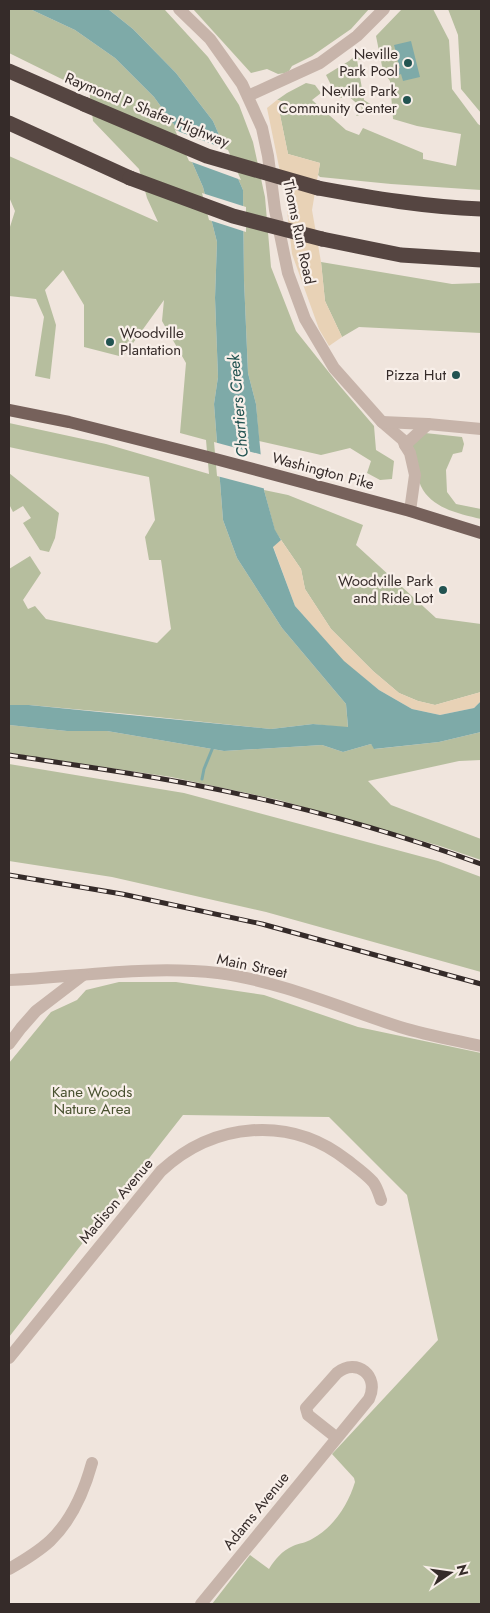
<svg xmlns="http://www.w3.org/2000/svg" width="490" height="1613" font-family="Jost,sans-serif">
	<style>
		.green { fill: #b6be9e }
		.sand { fill: #e8d2b6 }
		.water { fill: #7eaaa8 }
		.pier { fill: #f0e5dd }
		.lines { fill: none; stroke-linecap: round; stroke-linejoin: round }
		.stream { stroke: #7eaaa8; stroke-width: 3 }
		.minor { stroke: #c7b4aa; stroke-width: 12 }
		.major { stroke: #76615b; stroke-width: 12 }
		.highway { stroke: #554541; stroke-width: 15 }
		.rail-casing { stroke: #352b29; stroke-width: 5 }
		.rail { stroke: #f8efe9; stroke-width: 3; stroke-dasharray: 9; stroke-linecap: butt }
		.highway-bridge { stroke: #554541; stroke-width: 15 }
		.poi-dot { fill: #225351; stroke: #f8efe9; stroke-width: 2 }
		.labels { text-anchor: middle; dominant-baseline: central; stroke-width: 4.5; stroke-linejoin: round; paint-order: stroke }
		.poi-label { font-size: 15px; fill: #352b29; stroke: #f8efe9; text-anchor: end }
		.street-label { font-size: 15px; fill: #352b29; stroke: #f8efe9 }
		.park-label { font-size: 15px; fill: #48512f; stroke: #f8efe9 }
		.water-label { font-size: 16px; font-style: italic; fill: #225351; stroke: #f8efe9 }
	</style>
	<rect width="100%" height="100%" fill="#f0e5dd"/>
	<g class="green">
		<polygon points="9,9 30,9 75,30 115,58 154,97 178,130 203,187 217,242 215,298 218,377 214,404 223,520 237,558 282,628 346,704 348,728 313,724 271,729 128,714 29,705 9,705 9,569 30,556 41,573 23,600 28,609 35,606 46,619 157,643 171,629 161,560 149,560 145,537 155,520 149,477 9,447 9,423 106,444 209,474 206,440 180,433 186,363 162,321 164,300 123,357 84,347 84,305 63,270 45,290 56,325 50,379 35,376 44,317 36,299 9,296 9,230 15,211 9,197 9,156 158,222 147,198 139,169 93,121 89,89 88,92 9,53"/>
		<polygon points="108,9 162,9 165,10 208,57 239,105 253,142 265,197 271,267 296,331 339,385 374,426 376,450 394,461 392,479 380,480 367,473 371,461 350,448 321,455 259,441 256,404 248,373 244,280 243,190 213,121 176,73 133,29"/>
		<polygon points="193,9 369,9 351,29 312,56 292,66 289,71 285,73 278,74 267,69 251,73"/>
		<polygon points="402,9 433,9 449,40 452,89 478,124 481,126 481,190 391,184 320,177 318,175 320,163 288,154 279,110 285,102 277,100 287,93 306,83 315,85 321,93 312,100 346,130 359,135 363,128 423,153 423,159 456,166 461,134 417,126 393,119 390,81 383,71 376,36"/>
		<polygon points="448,9 481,9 481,113 461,89 458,35"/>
		<polygon points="364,48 366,53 366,59 357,60 364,100 372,105 371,112 356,116 362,108 346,94 342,98 337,97 326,75 349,61"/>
		<polygon points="321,262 452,284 481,283 481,333 359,327 342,337 325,301"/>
		<path d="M425 433 462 437 464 444 462 452 453 454 446 470 447 492 456 504 481 509V519C460 514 435 509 423 490 416 479 415 458 412 444Z"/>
		<polygon points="9,473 59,513 55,538 49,552 40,550 23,523 31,518 23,506 13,512 9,504"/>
		<polygon points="264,490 288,495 363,525 356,545 436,618 481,624 481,692 435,705 418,701 399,693 373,671 331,629 305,589 301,569 275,531"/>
		<polygon points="9,725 67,731 107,731 224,751 322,745 343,752 371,744 375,749 439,742 481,732 481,760 459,761 368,781 391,805 481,839 481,860 440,846 279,800 171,777 9,753"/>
		<polygon points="9,764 184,793 438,861 481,877 481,972 266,912 112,877 9,861"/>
		<path d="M119 982H176L264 995 358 1027 481 1053V1604H212L250 1555 269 1569C275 1559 282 1551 293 1546 299 1543 306 1543 312 1539 334 1527 348 1505 355 1482L354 1478 332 1454 438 1340 407 1195 329 1117 183 1115 9 1337V1063L51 1012 77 1000 86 990Z"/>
	</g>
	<g class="sand">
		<polygon points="277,100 285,102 283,111 279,110 288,154 320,163 312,210 321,262 325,301 342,337 329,346 319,329 292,254 286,201 267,108"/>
		<polygon points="281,540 301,569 305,589 331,629 373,671 399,693 418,701 435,705 481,692 481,701 474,708 440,715 412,709 379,690 343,661 295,606 273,546"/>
	</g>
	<g class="water">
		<polygon points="30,9 108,9 133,29 176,73 213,121 243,190 244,280 248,373 256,404 264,490 275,530 281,540 273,547 295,606 344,661 379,690 412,709 440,715 474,708 481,701 481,732 439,742 374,749 371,744 343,752 322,745 224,751 107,731 67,731 9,725 9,705 29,705 271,729 313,724 348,727 346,704 282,628 237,558 223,520 214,404 218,377 215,298 217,242 203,187 178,130 154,97 115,58 75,30"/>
		<polygon points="411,41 420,77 403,81 401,74 399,75 397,69 400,68 397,58 395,58 393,52 396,52 394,45"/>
	</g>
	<g class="pier">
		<polygon points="175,130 228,150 241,180 189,161"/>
		<polygon points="202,193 246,207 246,232 209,220"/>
		<polygon points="214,442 263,455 266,489 217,476"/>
	</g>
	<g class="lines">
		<polyline class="stream" points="202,779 204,769 213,747"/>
		<g class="minor">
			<polyline points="179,9 210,39 242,84 262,128 268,156 275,210 288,273 305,319 334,368 382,422 403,440 405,445 410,453 415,475 410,511"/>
			<polyline points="248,96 320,63 357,36 384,9"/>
			<polyline points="382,422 428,424 481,429"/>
			<polyline points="405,445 428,424"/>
			<path d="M9 980C78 977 148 965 218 973 279 981 341 1008 400 1027 426 1035 454 1040 481 1046"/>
			<polyline points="9,1044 21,1028 36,1011 83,975"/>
			<path d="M9 1358 161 1171C214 1122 290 1115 347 1160 356 1167 366 1174 373 1182 377 1187 379 1194 381 1200"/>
			<path d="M9 1569C23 1561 38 1552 50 1541 72 1520 84 1492 92 1463"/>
			<path d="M201 1604 369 1399C380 1376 357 1357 337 1373L306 1408 308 1415 337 1438"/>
		</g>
		<polyline class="major" points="9,410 69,422 208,457 410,511 481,533"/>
		<g class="highway">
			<polyline points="9,71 84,104"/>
			<polyline points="9,123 130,178"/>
			<path d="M318 188C372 198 426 207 481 209"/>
			<polyline points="322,239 401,255 481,260"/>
		</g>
		<defs>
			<g id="rail">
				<path d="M9 755C67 764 127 772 185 783 286 802 385 829 481 864"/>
				<polyline points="9,875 122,894 262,924 481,984"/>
			</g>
		</defs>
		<use href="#rail" class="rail-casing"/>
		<use href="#rail" class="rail"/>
		<g class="highway-bridge">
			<polyline points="84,104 207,156 318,188"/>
			<polyline points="130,178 233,216 322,239"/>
		</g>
	</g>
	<g class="poi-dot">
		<circle cx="408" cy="63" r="5"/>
		<circle cx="407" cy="100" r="5"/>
		<circle cx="110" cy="342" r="5"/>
		<circle cx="456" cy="375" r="5"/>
		<circle cx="443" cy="590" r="5"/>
	</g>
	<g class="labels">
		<g class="poi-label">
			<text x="398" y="54">Neville<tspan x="398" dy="17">Park Pool</tspan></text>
			<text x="397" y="91">Neville Park<tspan x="397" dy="17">Community Center</tspan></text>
			<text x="120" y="333" text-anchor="start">Woodville<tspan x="120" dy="17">Plantation</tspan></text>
			<text x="446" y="375">Pizza Hut</text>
			<text x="433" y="581">Woodville Park<tspan x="433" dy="17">and Ride Lot</tspan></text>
		</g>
		<g class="street-label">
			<text transform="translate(147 110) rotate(22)">Raymond P Shafer Highway</text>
			<text transform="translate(299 232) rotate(78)">Thoms Run Road</text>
			<text transform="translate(323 471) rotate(15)">Washington Pike</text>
			<text transform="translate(252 966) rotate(12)">Main Street</text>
			<text transform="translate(116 1201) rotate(-50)">Madison Avenue</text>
			<text transform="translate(256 1511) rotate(-51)">Adams Avenue</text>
		</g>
		<g class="park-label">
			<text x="92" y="1092">Kane Woods<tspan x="92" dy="17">Nature Area</tspan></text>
		</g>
		<g class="water-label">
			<text transform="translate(238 406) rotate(-95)">Chartiers Creek</text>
		</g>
	</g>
	<rect width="490" height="1613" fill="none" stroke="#352b29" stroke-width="20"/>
	<g transform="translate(450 1573) rotate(77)" stroke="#f8efe9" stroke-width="4" paint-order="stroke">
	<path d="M0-4L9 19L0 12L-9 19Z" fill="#352b29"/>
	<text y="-8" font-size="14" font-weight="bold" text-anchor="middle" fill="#352b29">N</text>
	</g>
</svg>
